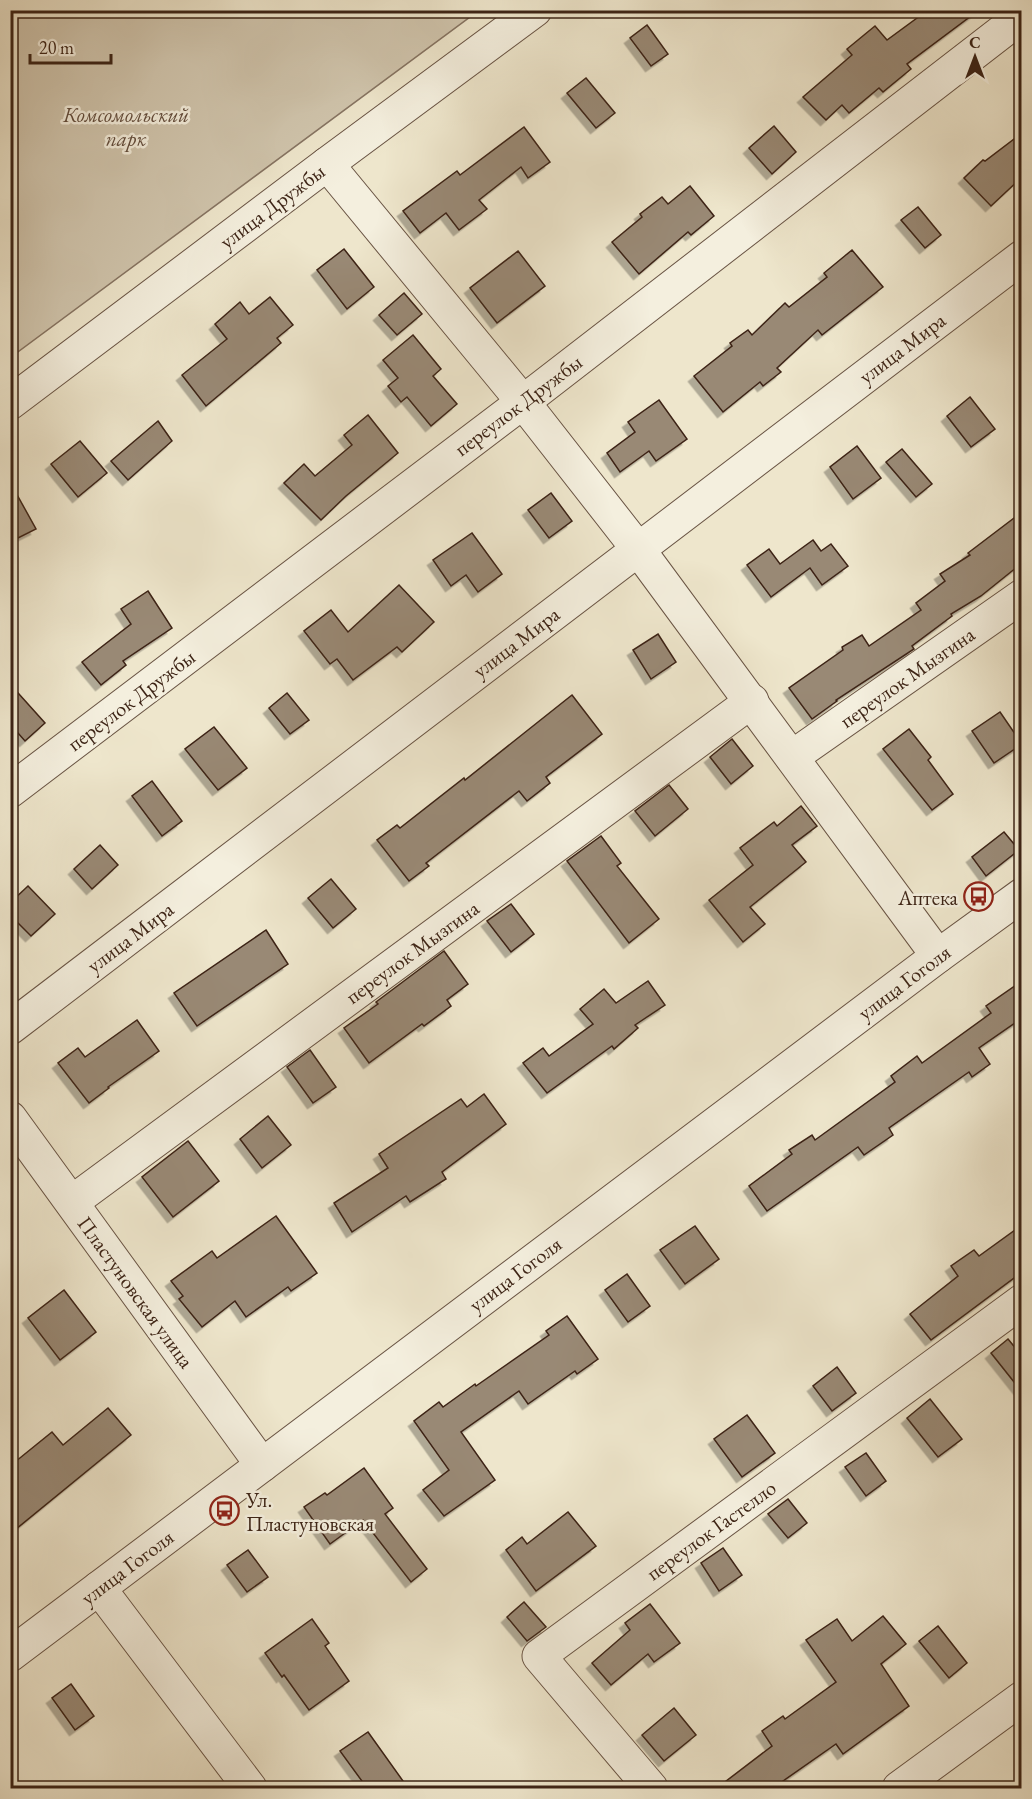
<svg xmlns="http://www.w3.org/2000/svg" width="1032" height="1799" font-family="'EB Garamond',serif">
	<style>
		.green { fill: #d0c5ad; stroke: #867462; stroke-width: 1.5 }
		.building { fill: #998975; stroke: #3d2416; stroke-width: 1.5; filter: url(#shadow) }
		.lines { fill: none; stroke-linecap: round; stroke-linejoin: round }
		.minor-casing { stroke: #695444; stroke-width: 35 }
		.tertiary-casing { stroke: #695444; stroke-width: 35 }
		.minor { stroke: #f4efde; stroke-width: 33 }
		.tertiary { stroke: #f4efde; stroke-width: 33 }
		.labels { text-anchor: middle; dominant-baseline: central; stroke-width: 5; stroke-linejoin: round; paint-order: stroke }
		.park-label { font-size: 21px; font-style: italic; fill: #624c3c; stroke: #f4efde }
		.street-label { font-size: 21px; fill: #3d2416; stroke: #f4efde }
		.poi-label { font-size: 21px; fill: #3d2416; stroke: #f4efde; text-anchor: end }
	</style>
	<defs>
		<filter id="shadow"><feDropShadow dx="-5.5" dy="5.5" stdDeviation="0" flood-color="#0004"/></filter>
	</defs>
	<rect width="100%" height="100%" fill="#eee6cc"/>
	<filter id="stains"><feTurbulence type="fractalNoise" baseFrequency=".00333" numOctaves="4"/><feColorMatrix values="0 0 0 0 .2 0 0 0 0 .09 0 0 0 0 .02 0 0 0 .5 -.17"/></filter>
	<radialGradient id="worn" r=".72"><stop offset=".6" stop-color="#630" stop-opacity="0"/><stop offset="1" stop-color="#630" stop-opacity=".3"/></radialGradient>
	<polygon class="green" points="11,10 478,10 478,11 11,357"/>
	<g class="building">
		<polygon points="928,10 979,10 907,64 911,69 883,92 879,88 849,113 842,105 826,120 803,97 852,55 847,49 875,26 887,40"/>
		<polygon points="647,25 668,54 651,66 630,38"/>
		<polygon points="586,78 615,113 596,128 567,93"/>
		<polygon points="774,126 796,152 772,174 749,148"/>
		<polygon points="524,127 550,162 528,178 521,167 479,200 487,209 459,230 446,213 420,233 403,211 457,171 460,175"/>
		<polygon points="1022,133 1022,177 991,206 964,178 983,160 985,161"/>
		<polygon points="690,186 714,216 691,235 688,232 639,274 612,242 642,217 640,214 662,197 668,204"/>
		<polygon points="918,207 941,235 925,248 901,220"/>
		<polygon points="344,249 374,287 347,309 317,270"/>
		<polygon points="852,250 883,287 822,335 818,330 777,368 781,372 763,386 760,382 723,412 694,376 732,346 730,343 748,330 752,335 785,303 789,307 827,277 824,273"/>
		<polygon points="518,251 545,286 497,323 470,288"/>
		<polygon points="404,293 422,314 397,335 379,315"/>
		<polygon points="270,297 293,325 277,338 281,343 206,406 182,375 227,339 215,324 240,302 249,314"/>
		<polygon points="413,335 441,369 433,376 457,404 431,426 407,397 401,402 388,386 398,378 383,360"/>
		<polygon points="970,397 995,429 971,447 947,416"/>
		<polygon points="659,400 687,439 656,461 649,451 620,472 607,453 635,432 628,422"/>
		<polygon points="368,415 398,453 346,496 321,520 284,483 304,464 315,476 352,445 344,435"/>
		<polygon points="158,421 172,441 128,480 111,461"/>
		<polygon points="80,441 107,473 78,497 51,464"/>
		<polygon points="857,446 881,478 853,499 830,467"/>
		<polygon points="902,449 932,484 916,497 886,462"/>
		<polygon points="10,482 36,529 10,542"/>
		<polygon points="551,493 572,521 549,538 528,510"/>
		<polygon points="1022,512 1022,563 981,596 951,614 952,616 912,646 914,649 836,700 837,701 812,719 789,688 843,650 842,647 862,635 869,646 921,610 916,603 945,581 940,574 970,555 968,553"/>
		<polygon points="472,533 502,574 478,592 466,575 451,586 433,560"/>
		<polygon points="813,540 821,551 831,544 848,566 822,585 810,568 771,597 747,565 769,549 780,564"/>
		<polygon points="399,585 434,622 402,652 397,647 353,680 337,659 330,664 304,631 331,610 348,632"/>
		<polygon points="148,591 172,628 123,661 126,665 101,685 82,662 131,624 121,609"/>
		<polygon points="658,634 676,662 651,679 633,650"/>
		<polygon points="10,684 45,723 25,741 10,724"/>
		<polygon points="287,693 309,720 290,734 269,708"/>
		<polygon points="572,695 602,734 546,777 550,783 527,801 519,791 426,863 429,866 409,881 377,840 397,825 400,828 464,778 465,780"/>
		<polygon points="1000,712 1022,744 994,763 972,731"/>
		<polygon points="214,727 247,768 218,790 185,749"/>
		<polygon points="909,729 931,757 928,760 953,794 932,810 883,749"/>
		<polygon points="732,739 753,766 731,784 710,757"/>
		<polygon points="152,781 182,821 162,836 132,796"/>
		<polygon points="669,785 688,809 655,836 635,811"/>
		<polygon points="801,806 817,826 792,845 806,862 750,907 765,924 743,942 709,900 753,865 740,848 774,822 777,826"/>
		<polygon points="1004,832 1019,850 986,876 972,857"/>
		<polygon points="601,836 621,863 617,866 659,919 629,943 567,861"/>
		<polygon points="100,845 118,865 92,889 74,869"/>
		<polygon points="331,879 356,909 333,928 308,898"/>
		<polygon points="28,886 55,914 31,936 10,915 10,903"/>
		<polygon points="511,904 534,934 511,952 487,921"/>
		<polygon points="266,930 288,964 197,1026 174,993"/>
		<polygon points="444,951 468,984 447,1000 451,1006 424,1026 422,1024 369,1063 344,1028 378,1004 376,1002"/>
		<polygon points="648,981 665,1005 635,1025 638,1028 614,1049 612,1046 547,1093 523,1063 543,1048 549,1056 593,1024 580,1009 604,989 616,1003"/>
		<polygon points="1022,981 1022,1018 979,1048 990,1064 972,1077 969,1072 889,1128 893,1135 864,1155 858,1147 767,1211 749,1186 792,1154 789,1150 812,1135 815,1140 895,1082 891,1076 917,1056 922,1063 991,1013 986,1006"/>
		<polygon points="137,1020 159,1051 108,1087 109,1088 89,1103 58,1063 78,1048 85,1057"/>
		<polygon points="310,1050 336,1087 313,1103 287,1067"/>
		<polygon points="484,1094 506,1124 442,1172 446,1179 410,1202 406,1196 352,1232 334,1203 388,1168 379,1154 461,1099 467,1107"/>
		<polygon points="268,1116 291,1145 262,1168 240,1139"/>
		<polygon points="188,1141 219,1181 173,1217 142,1177"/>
		<polygon points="276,1216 317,1273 291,1291 288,1287 246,1317 235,1301 202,1327 179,1299 183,1296 171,1281 212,1251 217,1258"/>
		<polygon points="1022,1225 1022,1272 931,1340 910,1314 958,1276 951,1266 974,1250 979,1256"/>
		<polygon points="695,1226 719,1259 685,1284 660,1250"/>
		<polygon points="627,1274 650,1306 628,1322 605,1290"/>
		<polygon points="64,1290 96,1332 60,1360 28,1318"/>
		<polygon points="567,1316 598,1359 577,1374 575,1371 528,1404 519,1391 461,1432 495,1480 444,1516 423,1490 449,1470 414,1421 439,1402 443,1407 475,1384 476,1386 549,1335 546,1331"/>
		<polygon points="1008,1339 1022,1356 1022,1392 991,1353"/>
		<polygon points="837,1367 856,1393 832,1411 813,1386"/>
		<polygon points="930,1399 962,1439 938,1457 907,1418"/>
		<polygon points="108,1408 131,1435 10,1534 10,1466 52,1432 63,1445"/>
		<polygon points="747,1415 775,1453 742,1477 714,1439"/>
		<polygon points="866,1453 886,1481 866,1496 845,1467"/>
		<polygon points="364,1468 393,1508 385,1514 427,1569 411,1582 363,1520 330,1544 304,1507 325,1493 327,1495"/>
		<polygon points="788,1499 807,1523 788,1538 768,1514"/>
		<polygon points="568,1512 596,1546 536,1591 506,1550 522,1537 527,1544"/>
		<polygon points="723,1548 742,1575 719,1591 701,1563"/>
		<polygon points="248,1550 268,1577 247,1592 227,1565"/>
		<polygon points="524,1602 546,1627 527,1641 507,1617"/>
		<polygon points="650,1604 680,1643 654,1662 648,1654 611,1685 592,1663 630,1630 625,1623"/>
		<polygon points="883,1616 906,1644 881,1664 909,1706 843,1754 836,1744 773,1788 717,1788 772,1746 762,1731 783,1716 785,1719 836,1682 806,1640 837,1619 852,1641"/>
		<polygon points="312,1619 329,1643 325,1646 349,1681 309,1710 284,1675 282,1677 265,1653"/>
		<polygon points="938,1626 967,1663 949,1678 919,1641"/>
		<polygon points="71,1684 94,1716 75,1730 52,1698"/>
		<polygon points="674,1708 696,1735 664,1761 642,1735"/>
		<polygon points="368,1732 408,1788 367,1788 340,1751"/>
	</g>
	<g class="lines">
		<defs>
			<g id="minor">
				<polyline points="327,164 523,402 638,549 938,956"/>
				<polyline points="10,403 327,164 535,10"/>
				<polyline points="792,757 1022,596"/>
				<polyline points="10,791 523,402 1022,16"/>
				<polyline points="10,1028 1022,257"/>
				<polyline points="10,1118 262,1465"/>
				<polyline points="72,1202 752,701"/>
				<polyline points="99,1588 250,1788"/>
				<polyline points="651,1788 539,1656 1022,1301"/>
				<polyline points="899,1788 1022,1698"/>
			</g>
			<polyline id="tertiary" points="10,1655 938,956 1022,895"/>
		</defs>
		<use href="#minor" class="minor-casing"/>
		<use href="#tertiary" class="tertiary-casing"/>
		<use href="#minor" class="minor"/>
		<use href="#tertiary" class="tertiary"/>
	</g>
	<defs>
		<symbol id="bus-ring" viewBox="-11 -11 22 22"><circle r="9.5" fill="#f4efde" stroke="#8f2418" stroke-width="1.5"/><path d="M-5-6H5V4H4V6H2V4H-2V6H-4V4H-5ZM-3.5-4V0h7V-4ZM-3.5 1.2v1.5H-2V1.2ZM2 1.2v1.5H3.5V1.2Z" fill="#8f2418"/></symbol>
	</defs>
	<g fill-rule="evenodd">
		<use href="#bus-ring" x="962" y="880" width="33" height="33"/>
		<use href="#bus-ring" x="208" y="1494" width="33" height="33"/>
	</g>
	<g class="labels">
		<g class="park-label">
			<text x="126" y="114">Комсомольский<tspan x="126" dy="24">парк</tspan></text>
		</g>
		<g class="street-label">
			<text transform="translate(272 206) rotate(-37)">улица Дружбы</text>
			<text transform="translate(902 348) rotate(-37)">улица Мира</text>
			<text transform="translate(518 405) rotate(-37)">переулок Дружбы</text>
			<text transform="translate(516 642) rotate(-37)">улица Мира</text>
			<text transform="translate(907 677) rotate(-35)">переулок Мызгина</text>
			<text transform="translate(131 700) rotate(-37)">переулок Дружбы</text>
			<text transform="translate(130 937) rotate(-37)">улица Мира</text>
			<text transform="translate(412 952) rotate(-36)">переулок Мызгина</text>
			<text transform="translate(904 982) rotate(-37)">улица Гоголя</text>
			<text transform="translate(515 1274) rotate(-37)">улица Гоголя</text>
			<text transform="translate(136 1292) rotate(54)">Пластуновская улица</text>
			<text transform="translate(711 1530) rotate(-36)">переулок Гастелло</text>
			<text transform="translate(127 1567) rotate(-37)">улица Гоголя</text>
		</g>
		<g class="poi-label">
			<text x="958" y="897">Аптека</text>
			<text x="246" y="1499" text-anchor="start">Ул.<tspan x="246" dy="24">Пластуновская</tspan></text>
		</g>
	</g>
	<rect width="1032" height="1799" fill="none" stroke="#eee6cc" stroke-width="36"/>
	<rect x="12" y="12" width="1008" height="1775" fill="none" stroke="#3d2416" stroke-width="3"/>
	<rect x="18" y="18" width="996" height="1763" fill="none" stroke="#3d2416" stroke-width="1.5"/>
	<g transform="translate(975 57)" stroke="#f4efde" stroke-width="4.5" paint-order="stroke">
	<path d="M0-4.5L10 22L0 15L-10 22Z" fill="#3d2416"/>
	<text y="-9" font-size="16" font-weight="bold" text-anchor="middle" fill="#3d2416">С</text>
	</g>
	<path d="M30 54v9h81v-9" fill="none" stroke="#3d2416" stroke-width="3"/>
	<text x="39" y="54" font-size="18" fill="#3d2416" stroke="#f4efde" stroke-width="4.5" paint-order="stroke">20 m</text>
	<rect width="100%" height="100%" filter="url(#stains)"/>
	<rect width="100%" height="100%" fill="url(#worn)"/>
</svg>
